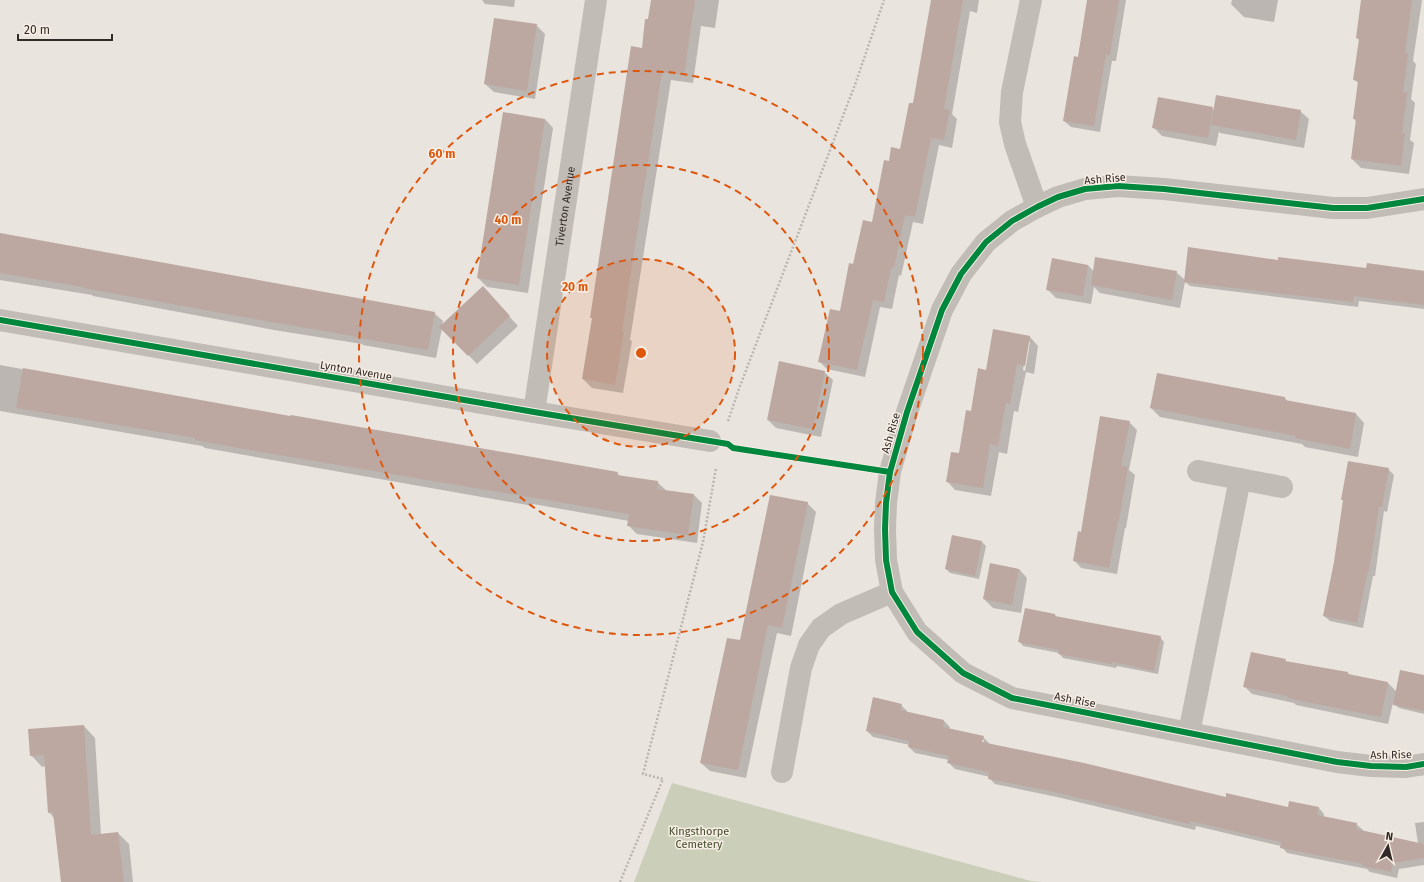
<svg xmlns="http://www.w3.org/2000/svg" width="1424" height="882" font-family="'Fira Sans',sans-serif">
	<style>
		.green { fill: #cbceb9 }
		.shadow { fill: #0003; fill-rule: evenodd }
		.building { fill: #bca8a1 }
		.lines { fill: none; stroke-linecap: round; stroke-linejoin: round }
		.path { stroke: #bbb5b0; stroke-width: 2.5; stroke-dasharray: 2 2; stroke-linecap: butt }
		.street { stroke: #c2bcb7; stroke-width: 22 }
		.cycleway-casing { stroke: #f7eee5; stroke-width: 8 }
		.cycleway { stroke: #00873e; stroke-width: 6 }
		.ring { fill: none; stroke: #df570d; stroke-width: 2; stroke-dasharray: 7 5 }
		.labels { text-anchor: middle; dominant-baseline: central; stroke-width: 3; stroke-linejoin: round; paint-order: stroke }
		.street-label { font-size: 11px; fill: #322a26; stroke: #f7eee5 }
		.park-label { font-size: 11px; fill: #434e2c; stroke: #f7eee5 }
		.centre { fill: #df570d; stroke: #f7eee5; stroke-width: 2 }
		.ring-label { font-size: 12px; text-anchor: middle; font-weight: bold; fill: #df570d; stroke: #f7eee5; stroke-width: 3; stroke-linejoin: round; paint-order: stroke }
	</style>
	<rect width="100%" height="100%" fill="#eae4de"/>
	<polygon class="green" points="672,783 1031,881 1043,882 634,882"/>
	<g class="shadow">
		<polygon points="482,0 515,0 514,7 485,4"/>
		<polygon points="652,0 719,0 715,28 701,26 693,83 671,80 630,340 632,341 623,393 592,388 583,379 593,319 591,317"/>
		<polygon points="939,0 979,0 977,13 970,11 952,114 957,119 952,148 939,145 923,224 913,222 901,276 899,275 892,309 880,307 865,377 827,369 819,361 840,312 854,265 873,223 890,162 901,150 914,104"/>
		<polygon points="1088,0 1126,0 1116,61 1112,61 1100,132 1071,127 1064,121 1078,58"/>
		<polygon points="1232,0 1278,0 1274,22 1244,17 1231,4"/>
		<polygon points="1363,0 1422,0 1413,61 1416,64 1411,99 1415,103 1410,140 1414,143 1409,174 1361,168 1352,159 1357,122 1354,119 1359,84 1355,80 1360,41 1357,38"/>
		<polygon points="536,25 545,34 535,99 494,92 485,84"/>
		<polygon points="1212,108 1214,110 1300,111 1309,119 1304,148 1220,133 1219,131 1216,146 1162,136 1154,128"/>
		<polygon points="545,119 553,128 528,293 487,287 478,278"/>
		<polygon points="0,234 434,313 443,321 442,326 491,296 518,326 477,364 442,328 436,358 363,345 362,344 274,330 93,296 92,295 0,280"/>
		<polygon points="1279,261 1367,269 1368,264 1424,271 1424,309 1359,301 1358,307 1190,286 1185,282 1180,308 1100,293 1094,287 1091,304 1056,298 1047,289 1088,265 1094,272 1176,272 1185,280"/>
		<path d="M1030 337 1038 346 1034 374 1026 372 1018 412 1014 411 1007 454 999 452 991 496 955 490 947 481 960 454 971 412 987 371ZM1028 342H1030L1025 371 1023 370Z"/>
		<polygon points="0,365 291,418 617,473 621,477 657,482 667,491 694,495 702,503 697,543 637,534 628,525 629,521 533,504 533,506 205,448 202,446 0,411"/>
		<polygon points="824,372 833,380 821,437 776,428 768,420"/>
		<polygon points="1285,398 1288,402 1356,414 1364,423 1358,457 1305,447 1302,444 1160,417 1151,408"/>
		<polygon points="1129,422 1137,430 1129,470 1135,475 1126,528 1125,528 1117,574 1081,568 1074,560 1082,533"/>
		<polygon points="1388,469 1394,475 1387,512 1384,511 1375,576 1373,576 1363,628 1330,621 1324,616 1335,562 1344,502 1342,499"/>
		<polygon points="807,503 816,512 791,636 777,633 746,778 710,771 701,763 741,642"/>
		<polygon points="982,542 986,546 979,579 950,573 946,569"/>
		<polygon points="1019,569 1027,578 1021,613 993,608 984,599"/>
		<polygon points="1055,615 1058,618 1160,637 1164,642 1158,674 1117,666 1116,668 1063,658 1059,653 1023,646 1019,641"/>
		<polygon points="1285,660 1287,662 1348,673 1351,676 1388,683 1397,692 1424,676 1424,714 1399,708 1393,703 1388,724 1296,705 1294,703 1252,694 1244,686"/>
		<path d="M901 705 907 711V713L944 721 950 727 949 729 983 737 989 743V744L1226 798 1288 809 1318 807 1324 814V817L1356 824 1363 830 1362 832 1418 844 1415 823 1424 822V865L1399 869 1397 878 1370 872 1367 869 1287 853 1281 846 1196 826 1195 830 1057 797 995 784 989 778 990 777 955 769 949 763V760L915 753 909 747 910 745 873 737 867 731ZM982 740H984L982 747H980Z"/>
		<polygon points="84,726 95,738 101,835 118,833 129,844 133,882 62,882 54,818 49,812 46,766 42,767 31,755"/>
	</g>
	<g class="building">
		<polygon points="651,0 695,0 684,75 662,72 627,298 622,332 624,332 615,385 582,379 592,318 590,318 631,46 642,48 645,19 648,19"/>
		<polygon points="931,0 963,0 944,109 950,110 944,140 931,138 915,217 905,215 894,268 891,268 884,302 873,300 857,370 818,362 830,309 840,311 849,263 853,264 863,220 872,222 884,160 889,161 891,147 900,149 909,103 913,103"/>
		<polygon points="1087,0 1119,0 1110,55 1106,55 1094,126 1063,121 1074,56 1078,57"/>
		<polygon points="1361,0 1412,0 1405,53 1408,54 1403,92 1407,93 1402,133 1405,133 1401,166 1351,159 1356,119 1353,119 1358,81 1353,80 1359,39 1356,38"/>
		<polygon points="494,18 537,24 527,91 484,84"/>
		<polygon points="1216,95 1301,110 1296,140 1211,125"/>
		<polygon points="1158,97 1213,107 1208,138 1152,128"/>
		<polygon points="503,112 545,119 519,285 477,278"/>
		<polygon points="0,233 435,312 428,350 353,337 353,336 265,321 83,288 83,287 0,273"/>
		<polygon points="1188,247 1278,260 1278,257 1366,268 1367,263 1424,271 1424,305 1354,296 1353,302 1184,282"/>
		<polygon points="1095,257 1177,271 1172,300 1091,285"/>
		<polygon points="1052,258 1088,265 1083,296 1046,290"/>
		<polygon points="483,286 510,316 468,356 439,327"/>
		<polygon points="993,329 1030,336 1025,366 1017,364 1010,404 1006,403 998,446 990,444 983,488 946,482 951,452 959,453 966,410 971,411 978,368 986,370"/>
		<polygon points="779,361 825,371 813,429 767,420"/>
		<polygon points="23,368 290,416 291,415 618,472 617,475 658,481 657,489 694,494 688,535 627,526 629,514 255,451 195,440 195,438 16,408"/>
		<polygon points="1157,373 1285,397 1285,400 1356,413 1350,449 1295,438 1296,436 1150,408"/>
		<polygon points="1100,416 1130,421 1121,466 1128,467 1119,521 1118,521 1109,568 1073,561 1078,531 1081,532"/>
		<polygon points="1348,461 1389,468 1382,507 1379,507 1369,571 1368,571 1357,623 1323,616 1334,562 1343,500 1341,500"/>
		<polygon points="770,495 808,502 782,628 768,625 738,770 700,763 727,638 740,640"/>
		<polygon points="952,535 982,541 975,576 945,569"/>
		<polygon points="990,563 1019,569 1012,605 983,599"/>
		<polygon points="1025,608 1055,614 1055,616 1161,636 1154,671 1113,662 1112,664 1058,654 1059,650 1018,642"/>
		<polygon points="1251,652 1286,659 1285,661 1348,672 1348,674 1388,682 1381,717 1287,698 1288,696 1243,687"/>
		<polygon points="1400,670 1424,675 1424,711 1393,705"/>
		<polygon points="873,697 902,704 900,710 944,720 943,727 984,736 982,742 1084,763 1226,797 1226,793 1288,807 1289,801 1319,807 1317,815 1357,823 1356,829 1424,844 1424,858 1393,863 1391,872 1363,866 1363,864 1280,848 1281,842 1190,821 1189,824 1050,791 988,779 989,772 947,763 949,756 908,747 909,741 866,731"/>
		<polygon points="84,725 91,835 118,832 124,882 61,882 53,812 48,813 44,755 30,756 28,729"/>
	</g>
	<g class="lines">
		<g class="path">
			<polyline points="728,421 740,386 856,82 884,0"/>
			<polyline points="620,882 663,779 643,774 703,542 716,468"/>
		</g>
		<g class="street">
			<polyline points="1031,0 1012,92 1010,122 1015,144 1037,207"/>
			<polyline points="1424,199 1367,208 1333,208 1164,189 1118,186 1085,189 1058,197 1037,207 1012,221 986,242 961,274 942,310 907,412 890,472 886,503 885,529 886,560 892,592 917,632 963,673 1012,698 1189,733 1337,762 1371,766 1406,767 1424,764"/>
			<polyline points="0,320 534,412 710,441"/>
			<path id="s1" d="M534 412 596 0"/>
			<polyline points="1198,471 1282,487"/>
			<polyline points="1189,733 1240,479"/>
			<polyline points="782,772 801,668 809,645 821,628 841,614 892,592"/>
		</g>
		<defs>
			<g id="cycleway">
				<polyline points="1424,199 1367,208 1333,208 1164,189 1118,186 1085,189 1058,197 1037,207 1012,221 986,242 961,274 942,310 907,412 890,472 886,503 885,529 886,560 892,592 917,632 963,673 1012,698 1189,733 1337,762 1371,766 1406,767 1424,764"/>
				<polyline points="0,320 534,412 728,444 733,448 890,472"/>
			</g>
		</defs>
		<use href="#cycleway" class="cycleway-casing"/>
		<use href="#cycleway" class="cycleway"/>
	</g>
	<circle cx="641" cy="353" r="94" fill="#df570d" fill-opacity=".12"/>
	<g class="ring">
		<circle cx="641" cy="353" r="94"/>
		<circle cx="641" cy="353" r="188"/>
		<circle cx="641" cy="353" r="282"/>
	</g>
	<g class="labels">
		<g class="street-label">
			<text transform="translate(1105 179) rotate(-5)">Ash Rise</text>
			<text stroke="none"><textPath href="#s1" startOffset="208">Tiverton Avenue</textPath></text>
			<text transform="translate(356 371) rotate(10)">Lynton Avenue</text>
			<text transform="translate(891 433) rotate(-74)">Ash Rise</text>
			<text transform="translate(1075 700) rotate(11)">Ash Rise</text>
			<text transform="translate(1391 755) rotate(-1)">Ash Rise</text>
		</g>
		<g class="park-label">
			<text x="699" y="831">Kingsthorpe<tspan x="699" dy="13">Cemetery</tspan></text>
		</g>
	</g>
	<circle cx="641" cy="353" r="6" class="centre"/>
	<g class="ring-label">
		<text x="442" y="158">60 m</text>
		<text x="508" y="224">40 m</text>
		<text x="575" y="291">20 m</text>
	</g>
	<g transform="translate(1388 846) rotate(8)" stroke="#f7eee5" stroke-width="3" paint-order="stroke">
	<path d="M0-3L7 15L0 10L-7 15Z" fill="#322a26"/>
	<text y="-6" font-size="11" font-weight="bold" text-anchor="middle" fill="#322a26">N</text>
	</g>
	<path d="M18 34v6h94v-6" fill="none" stroke="#322a26" stroke-width="2"/>
	<text x="24" y="34" font-size="12" fill="#322a26" stroke="#f7eee5" stroke-width="3" paint-order="stroke">20 m</text>
</svg>
